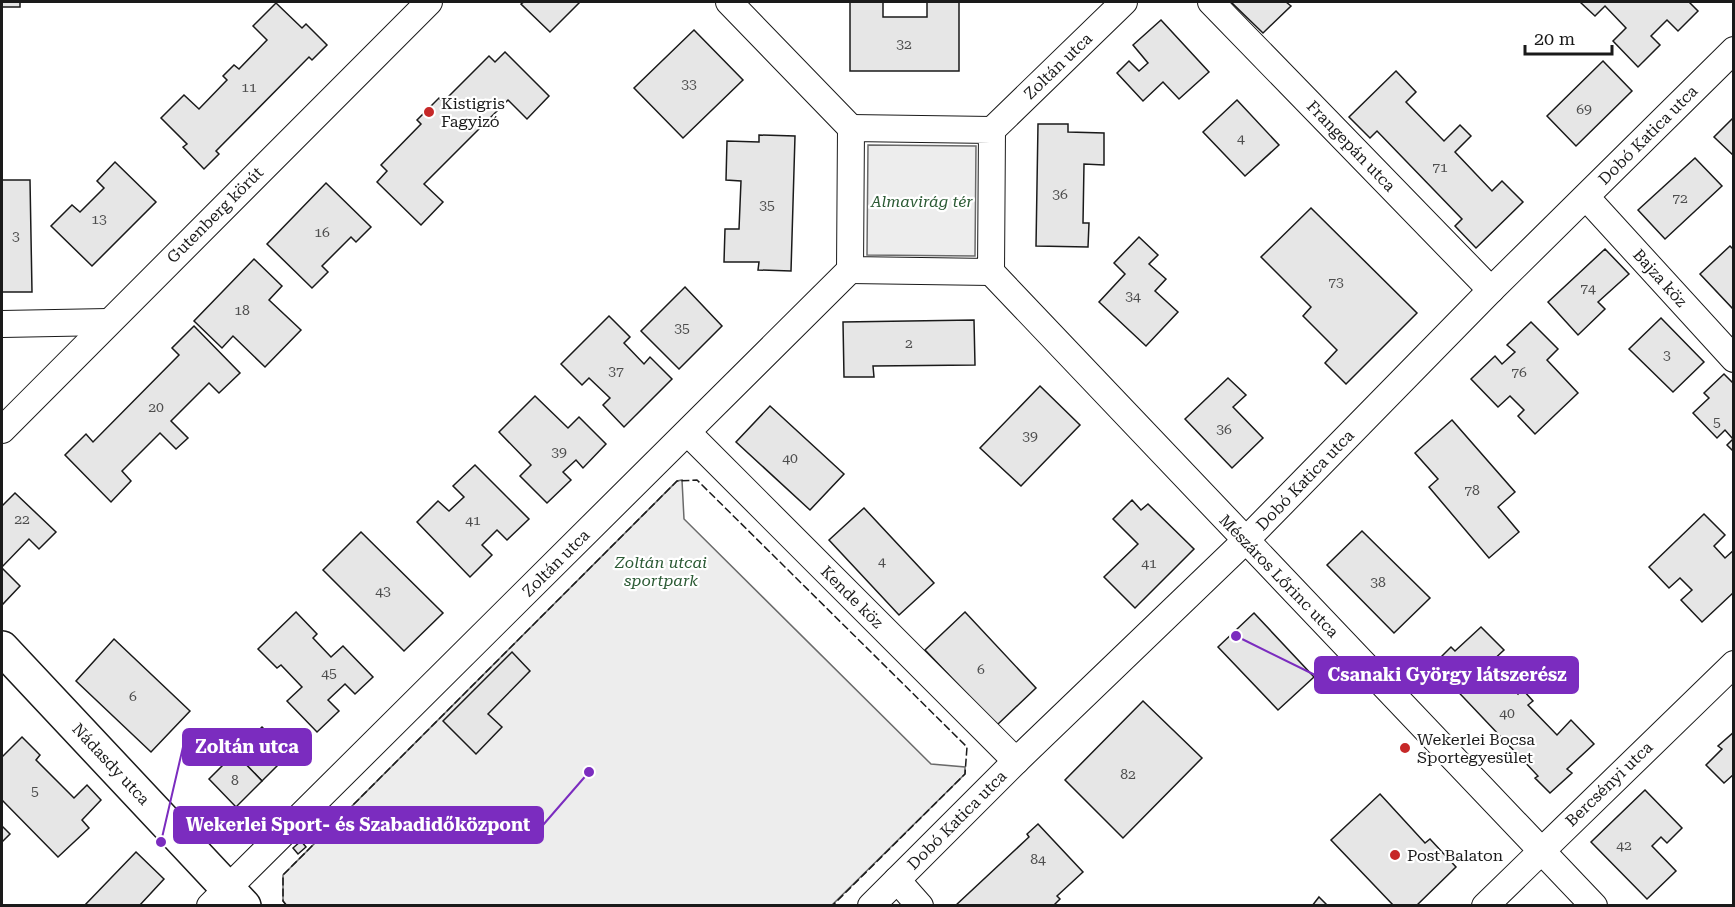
<svg xmlns="http://www.w3.org/2000/svg" width="1735" height="907" font-family="'Roboto Serif',serif">
	<style>
		.green { fill: #ededed; stroke: #6a6a6a; stroke-width: 1.5 }
		.building { fill: #e6e6e6; stroke: #1a1a1a; stroke-width: 1.5 }
		.lines { fill: none; stroke-linecap: round; stroke-linejoin: round }
		.minor-casing { stroke: #1a1a1a; stroke-width: 28 }
		.tertiary-casing { stroke: #1a1a1a; stroke-width: 36 }
		.minor { stroke: #fff; stroke-width: 26 }
		.tertiary { stroke: #fff; stroke-width: 33 }
		.fence { stroke: #1a1a1a; stroke-width: 1.5; stroke-dasharray: 8 3; stroke-linecap: butt }
		.poi-dot { fill: #c62828; stroke: #fff; stroke-width: 2 }
		.labels { text-anchor: middle; dominant-baseline: central; stroke-width: 4.5; stroke-linejoin: round; paint-order: stroke }
		.number-label { font-size: 14px; fill: #4d4d4d }
		.street-label { font-size: 16px; fill: #1a1a1a; stroke: #fff }
		.poi-label { font-size: 16px; fill: #1a1a1a; stroke: #fff; text-anchor: start }
		.park-label { font-size: 16px; font-style: italic; fill: #2b5a34; stroke: #fff }
		.leader { fill: none; stroke: #7b2cbf; stroke-width: 2 }
		.callout-dot { fill: #7b2cbf; stroke: #fff; stroke-width: 2 }
		.callout { fill: #7b2cbf; stroke: #7b2cbf; stroke-width: 2 }
		.callout-label { font-size: 18px; text-anchor: middle; font-weight: bold; fill: #fff }
	</style>
	<rect width="100%" height="100%" fill="#fff"/>
	<g class="green">
		<polygon points="868,145 976,146 975,256 867,255"/>
		<polygon points="682,480 684,519 931,764 965,767 965,774 832,905 287,906 283,901 283,875 677,481"/>
	</g>
	<g class="building">
		<rect x="2" y="2" width="18" height="5"/>
		<polygon points="524,2 580,2 550,32 521,4"/>
		<polygon points="850,2 883,2 883,17 927,17 927,2 959,2 959,71 850,71"/>
		<polygon points="1231,2 1286,2 1291,6 1263,33"/>
		<polygon points="1580,2 1689,2 1698,11 1678,31 1667,20 1651,36 1660,45 1638,67 1613,41 1626,28 1605,6 1595,16"/>
		<polygon points="276,3 302,28 306,24 327,45 312,60 309,57 216,151 219,154 204,169 183,147 187,144 161,118 184,95 199,109 227,80 223,76 234,65 239,69 267,40 253,26"/>
		<polygon points="1161,20 1209,72 1179,99 1163,82 1143,101 1117,73 1129,61 1139,71 1148,63 1133,45"/>
		<polygon points="694,30 743,80 683,138 634,88"/>
		<polygon points="505,52 549,96 527,119 508,100 424,184 443,202 421,225 377,182 387,171 381,165 421,124 417,120 439,98 443,102 489,56 495,62"/>
		<polygon points="1603,61 1632,91 1576,146 1547,116"/>
		<polygon points="1396,71 1416,92 1406,102 1444,141 1460,125 1471,136 1455,152 1492,191 1502,181 1523,202 1476,248 1455,226 1462,219 1377,131 1370,138 1349,117"/>
		<polygon points="1237,100 1279,145 1245,176 1203,132"/>
		<polygon points="1734,117 1734,156 1714,137"/>
		<polygon points="1038,124 1068,124 1068,132 1104,133 1104,165 1084,164 1083,223 1089,223 1088,247 1036,246"/>
		<polygon points="759,135 795,136 791,271 758,270 759,262 724,262 725,229 739,229 741,181 726,180 727,141 759,142"/>
		<polygon points="1695,158 1722,186 1665,239 1638,210"/>
		<polygon points="115,162 156,202 92,266 51,226 72,205 80,212 104,188 97,181"/>
		<polygon points="2,180 30,180 32,292 2,292"/>
		<polygon points="326,183 371,227 356,242 351,237 322,266 328,272 312,288 267,244"/>
		<polygon points="1311,208 1417,313 1346,384 1325,363 1337,350 1303,316 1311,307 1261,257"/>
		<polygon points="1139,237 1158,255 1149,264 1166,279 1155,291 1178,312 1146,346 1099,302 1125,274 1114,263"/>
		<polygon points="1730,246 1734,250 1734,310 1700,274"/>
		<polygon points="1605,249 1629,274 1598,302 1605,309 1578,335 1548,302"/>
		<polygon points="254,259 282,286 269,300 301,330 265,367 233,336 222,348 194,321"/>
		<polygon points="685,287 722,326 679,369 641,331"/>
		<polygon points="609,316 630,337 624,343 644,364 650,357 672,379 624,427 603,405 610,398 589,378 582,385 561,364"/>
		<polygon points="1661,318 1704,362 1673,392 1629,349"/>
		<polygon points="974,320 975,365 873,366 874,377 844,377 843,322"/>
		<polygon points="1531,322 1558,349 1547,360 1578,393 1535,434 1518,416 1524,410 1510,396 1498,407 1471,379 1495,356 1502,364 1515,352 1507,345"/>
		<polygon points="194,326 240,373 219,393 209,383 171,421 188,438 176,449 160,433 122,471 131,481 111,502 65,455 86,434 93,442 179,355 172,348"/>
		<polygon points="1724,374 1734,384 1734,452 1727,445 1733,439 1725,430 1717,438 1693,413 1709,398 1704,393"/>
		<polygon points="1228,378 1246,395 1233,407 1263,438 1232,468 1185,419"/>
		<polygon points="1040,386 1080,425 1021,486 980,448"/>
		<polygon points="535,396 568,428 579,417 606,444 583,468 576,460 563,472 571,480 547,503 520,476 531,465 499,432"/>
		<polygon points="770,406 844,474 810,510 736,442"/>
		<polygon points="1452,420 1515,492 1498,507 1519,532 1489,558 1429,487 1438,479 1415,453"/>
		<polygon points="475,465 529,519 507,540 497,530 482,545 492,555 470,577 417,522 438,501 449,511 464,497 453,486"/>
		<polygon points="15,493 56,532 39,549 29,539 2,567 2,506"/>
		<polygon points="1132,500 1141,510 1148,504 1194,549 1135,608 1104,577 1138,544 1113,519"/>
		<polygon points="864,508 934,583 899,615 829,540"/>
		<polygon points="1704,514 1725,535 1714,546 1725,558 1734,550 1734,592 1702,622 1681,600 1692,590 1680,578 1669,588 1649,567"/>
		<polygon points="1362,531 1430,598 1394,633 1327,565"/>
		<polygon points="361,532 443,613 404,651 323,570"/>
		<polygon points="2,568 20,586 2,605"/>
		<polygon points="296,612 317,634 313,638 331,657 343,646 373,677 355,694 345,684 328,700 339,711 317,732 287,701 302,687 281,665 277,668 258,649"/>
		<polygon points="965,612 1036,688 997,725 925,650"/>
		<polygon points="1254,613 1314,677 1278,710 1218,647"/>
		<polygon points="1481,627 1504,650 1489,664 1518,694 1522,689 1533,701 1528,705 1557,735 1571,720 1594,744 1567,769 1572,773 1550,793 1535,778 1538,776 1447,680 1444,683 1430,668 1451,647 1455,651"/>
		<polygon points="114,639 190,711 151,752 76,681"/>
		<polygon points="512,652 530,671 488,714 502,727 476,754 443,721"/>
		<polygon points="1143,701 1202,758 1123,838 1065,780"/>
		<polygon points="262,727 289,754 262,781 235,753"/>
		<polygon points="1734,732 1734,774 1724,783 1706,765 1722,749 1718,746"/>
		<polygon points="22,737 40,755 36,760 74,798 87,785 101,800 82,820 89,828 58,857 2,800 2,757"/>
		<polygon points="235,753 262,781 236,807 209,779"/>
		<polygon points="1645,790 1682,828 1667,843 1661,837 1652,846 1676,871 1647,899 1591,842"/>
		<polygon points="1380,794 1425,843 1430,839 1456,867 1416,906 1394,906 1331,840"/>
		<polygon points="1038,824 1083,872 1057,896 1060,899 1053,906 955,906 1029,837 1027,834"/>
		<polygon points="2,826 10,834 2,842"/>
		<polygon points="301,841 306,847 298,854 293,848"/>
		<polygon points="136,852 164,879 139,906 84,906"/>
		<polygon points="1319,897 1328,906 1312,906"/>
	</g>
	<g class="lines">
		<defs>
			<g id="minor">
				<polyline points="729,2 851,128"/>
				<polyline points="1211,2 1491,290"/>
				<polygon points="851,128 992,130 991,272 850,270"/>
				<polyline points="992,130 1124,2"/>
				<polyline points="1586,197 1734,359"/>
				<polyline points="991,272 1594,906"/>
				<polyline points="2,324 108,322"/>
				<polyline points="2,430 429,2"/>
				<polyline points="688,433 1016,761"/>
				<polyline points="897,880 920,906"/>
				<polyline points="210,906 850,270"/>
				<polyline points="871,906 1016,761 1245,541 1491,290 1734,50"/>
				<polyline points="1485,906 1734,664"/>
			</g>
			<polyline id="tertiary" points="2,648 244,906"/>
		</defs>
		<use href="#minor" class="minor-casing"/>
		<use href="#tertiary" class="tertiary-casing"/>
		<use href="#minor" class="minor"/>
		<use href="#tertiary" class="tertiary"/>
		<polyline class="fence" points="287,906 283,901 283,875 677,481 697,480 967,747 965,774 832,906"/>
	</g>
	<g class="poi-dot">
		<circle cx="429" cy="112" r="6"/>
		<circle cx="1405" cy="748" r="6"/>
		<circle cx="1395" cy="855" r="6"/>
	</g>
	<g class="labels">
		<g class="number-label">
			<text x="904" y="44">32</text>
			<text x="689" y="84">33</text>
			<text x="249" y="87">11</text>
			<text x="1584" y="109">69</text>
			<text x="1241" y="138">4</text>
			<text x="1440" y="167">71</text>
			<text x="1060" y="194">36</text>
			<text x="1680" y="198">72</text>
			<text x="767" y="205">35</text>
			<text x="99" y="219">13</text>
			<text x="322" y="232">16</text>
			<text x="16" y="236">3</text>
			<text x="1336" y="282">73</text>
			<text x="1588" y="288">74</text>
			<text x="1133" y="296">34</text>
			<text x="242" y="310">18</text>
			<text x="682" y="328">35</text>
			<text x="909" y="343">2</text>
			<text x="1667" y="355">3</text>
			<text x="616" y="371">37</text>
			<text x="1519" y="372">76</text>
			<text x="156" y="407">20</text>
			<text x="1717" y="422">5</text>
			<text x="1224" y="429">36</text>
			<text x="1030" y="436">39</text>
			<text x="559" y="452">39</text>
			<text x="790" y="458">40</text>
			<text x="1472" y="490">78</text>
			<text x="22" y="519">22</text>
			<text x="473" y="520">41</text>
			<text x="882" y="561">4</text>
			<text x="1149" y="563">41</text>
			<text x="1378" y="582">38</text>
			<text x="383" y="591">43</text>
			<text x="981" y="669">6</text>
			<text x="329" y="673">45</text>
			<text x="133" y="696">6</text>
			<text x="1507" y="713">40</text>
			<text x="1128" y="774">82</text>
			<text x="235" y="780">8</text>
			<text x="35" y="791">5</text>
			<text x="1624" y="845">42</text>
			<text x="1038" y="859">84</text>
		</g>
		<g class="street-label">
			<text transform="translate(1058 66) rotate(-44)">Zoltán utca</text>
			<text transform="translate(1648 135) rotate(-45)">Dobó Katica utca</text>
			<text transform="translate(1351 146) rotate(46)">Frangepán utca</text>
			<text transform="translate(215 215) rotate(-45)">Gutenberg körút</text>
			<text transform="translate(1660 278) rotate(48)">Bajza köz</text>
			<text transform="translate(1305 480) rotate(-46)">Dobó Katica utca</text>
			<text transform="translate(556 563) rotate(-45)">Zoltán utca</text>
			<text transform="translate(1279 576) rotate(46)">Mészáros Lőrinc utca</text>
			<text transform="translate(852 597) rotate(45)">Kende köz</text>
			<text transform="translate(111 764) rotate(47)">Nádasdy utca</text>
			<text transform="translate(1609 784) rotate(-44)">Bercsényi utca</text>
			<text transform="translate(957 820) rotate(-45)">Dobó Katica utca</text>
		</g>
		<g class="poi-label">
			<text x="441" y="103">Kistigris<tspan x="441" dy="18">Fagyizó</tspan></text>
			<text x="1417" y="739">Wekerlei Bocsa<tspan x="1417" dy="18">Sportegyesület</tspan></text>
			<text x="1407" y="855">Post Balaton</text>
		</g>
		<g class="park-label">
			<text x="922" y="201">Almavirág tér</text>
			<text x="661" y="562">Zoltán utcai<tspan x="661" dy="18">sportpark</tspan></text>
		</g>
	</g>
	<path class="leader" d="M1236 636L1315 675M161 842L183 747M589 772L543 825"/>
	<g class="callout-dot">
		<circle cx="1236" cy="636" r="6"/>
		<circle cx="161" cy="842" r="6"/>
		<circle cx="589" cy="772" r="6"/>
	</g>
	<g class="callout">
		<rect x="1315" y="657" width="263" height="36" rx="6"/>
		<rect x="183" y="729" width="128" height="36" rx="6"/>
		<rect x="174" y="807" width="369" height="36" rx="6"/>
	</g>
	<g class="callout-label">
		<text x="1447" y="681">Csanaki György látszerész</text>
		<text x="247" y="753">Zoltán utca</text>
		<text x="358" y="831">Wekerlei Sport- és Szabadidőközpont</text>
	</g>
	<rect width="1735" height="907" fill="none" stroke="#1a1a1a" stroke-width="6"/>
	<path d="M1525 45v9h87v-9" fill="none" stroke="#1a1a1a" stroke-width="3"/>
	<text x="1534" y="45" font-size="18" fill="#1a1a1a" stroke="#ffffff" stroke-width="4.5" paint-order="stroke">20 m</text>
</svg>
